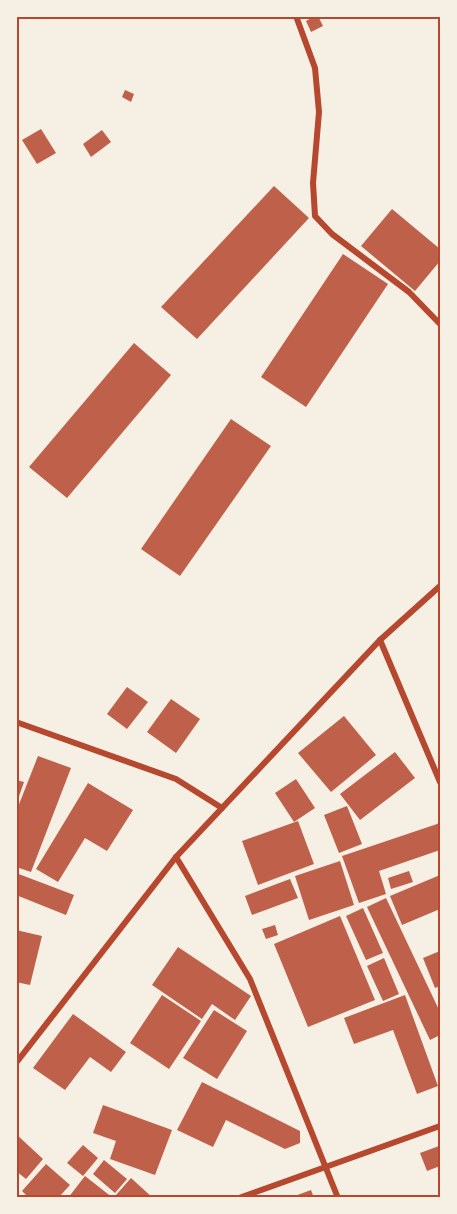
<svg xmlns="http://www.w3.org/2000/svg" width="457" height="1214" font-family="'IBM Plex Sans',sans-serif">
	<style>
		.building { fill: #bf614a }
		.lines { fill: none; stroke-linecap: round; stroke-linejoin: round }
		.minor { stroke: #b5482f; stroke-width: 6 }
		.neatline { fill: none; stroke: #b5482f; stroke-width: 2 }
	</style>
	<rect width="100%" height="100%" fill="#f6efe4"/>
	<g class="building">
		<polygon points="315,16 318,16 323,26 311,32 306,21"/>
		<polygon points="125,90 134,94 131,102 122,97"/>
		<polygon points="41,129 56,153 37,164 22,140"/>
		<polygon points="102,130 111,142 91,157 83,144"/>
		<polygon points="274,186 309,218 197,339 161,307"/>
		<polygon points="392,209 440,249 440,261 415,291 361,246"/>
		<polygon points="343,254 388,284 306,407 261,377"/>
		<polygon points="134,343 171,375 67,498 29,467"/>
		<polygon points="231,419 271,446 180,576 141,549"/>
		<polygon points="127,687 148,702 127,729 107,714"/>
		<polygon points="171,699 200,719 176,753 147,732"/>
		<polygon points="344,716 376,755 331,792 298,753"/>
		<polygon points="395,752 415,778 360,820 340,794"/>
		<polygon points="38,756 71,768 31,872 16,867 16,812"/>
		<polygon points="296,779 315,808 294,822 275,793"/>
		<polygon points="16,780 24,782 17,802 16,802"/>
		<polygon points="88,783 133,810 107,851 85,838 58,882 36,869"/>
		<polygon points="347,806 362,844 339,853 324,815"/>
		<polygon points="298,821 314,864 258,885 242,841"/>
		<polygon points="440,823 440,850 379,871 386,894 359,903 342,856"/>
		<polygon points="340,861 354,905 309,920 295,876"/>
		<polygon points="409,871 413,882 391,889 388,878"/>
		<polygon points="16,873 74,895 66,915 16,895"/>
		<polygon points="440,875 440,909 402,925 390,896"/>
		<polygon points="290,879 298,898 252,915 245,896"/>
		<polygon points="386,898 440,1012 440,1035 430,1040 367,907"/>
		<polygon points="363,908 383,953 366,960 346,916"/>
		<polygon points="340,916 375,1000 308,1027 274,944"/>
		<polygon points="275,925 278,935 266,939 262,929"/>
		<polygon points="16,930 42,936 30,985 16,982"/>
		<polygon points="178,947 251,996 235,1020 212,1004 202,1019 152,985"/>
		<polygon points="440,951 440,986 435,988 423,958"/>
		<polygon points="384,958 399,994 383,1001 367,966"/>
		<polygon points="162,995 201,1021 169,1069 130,1043"/>
		<polygon points="405,995 438,1086 417,1094 393,1030 354,1044 344,1018"/>
		<polygon points="214,1010 247,1031 217,1079 183,1058"/>
		<polygon points="73,1014 126,1052 111,1072 90,1057 65,1090 33,1068"/>
		<polygon points="202,1082 300,1131 300,1143 285,1149 226,1120 213,1147 177,1130"/>
		<polygon points="103,1105 172,1130 155,1175 110,1159 116,1141 93,1133"/>
		<polygon points="16,1134 43,1159 26,1179 16,1171"/>
		<polygon points="83,1145 98,1158 83,1176 67,1163"/>
		<polygon points="439,1146 440,1149 440,1166 427,1171 420,1153"/>
		<polygon points="104,1160 127,1179 115,1193 93,1174"/>
		<polygon points="46,1164 70,1185 58,1198 29,1198 22,1191"/>
		<polygon points="85,1176 113,1198 68,1198"/>
		<polygon points="131,1178 153,1198 119,1198 116,1195"/>
		<polygon points="311,1190 314,1198 292,1198 292,1197"/>
	</g>
	<g class="lines">
		<g class="minor">
			<polyline points="296,16 315,68 319,112 313,183 315,216 332,234 409,292 440,324"/>
			<polyline points="380,640 440,782"/>
			<polyline points="16,722 176,779 222,808"/>
			<polyline points="176,857 250,979 338,1198"/>
			<polyline points="16,1063 176,857 380,640 440,586"/>
			<polyline points="239,1198 440,1126"/>
		</g>
	</g>
	<rect width="457" height="1214" fill="none" stroke="#f6efe4" stroke-width="36"/>
	<rect x="18" y="18" width="421" height="1178" class="neatline"/>
</svg>
